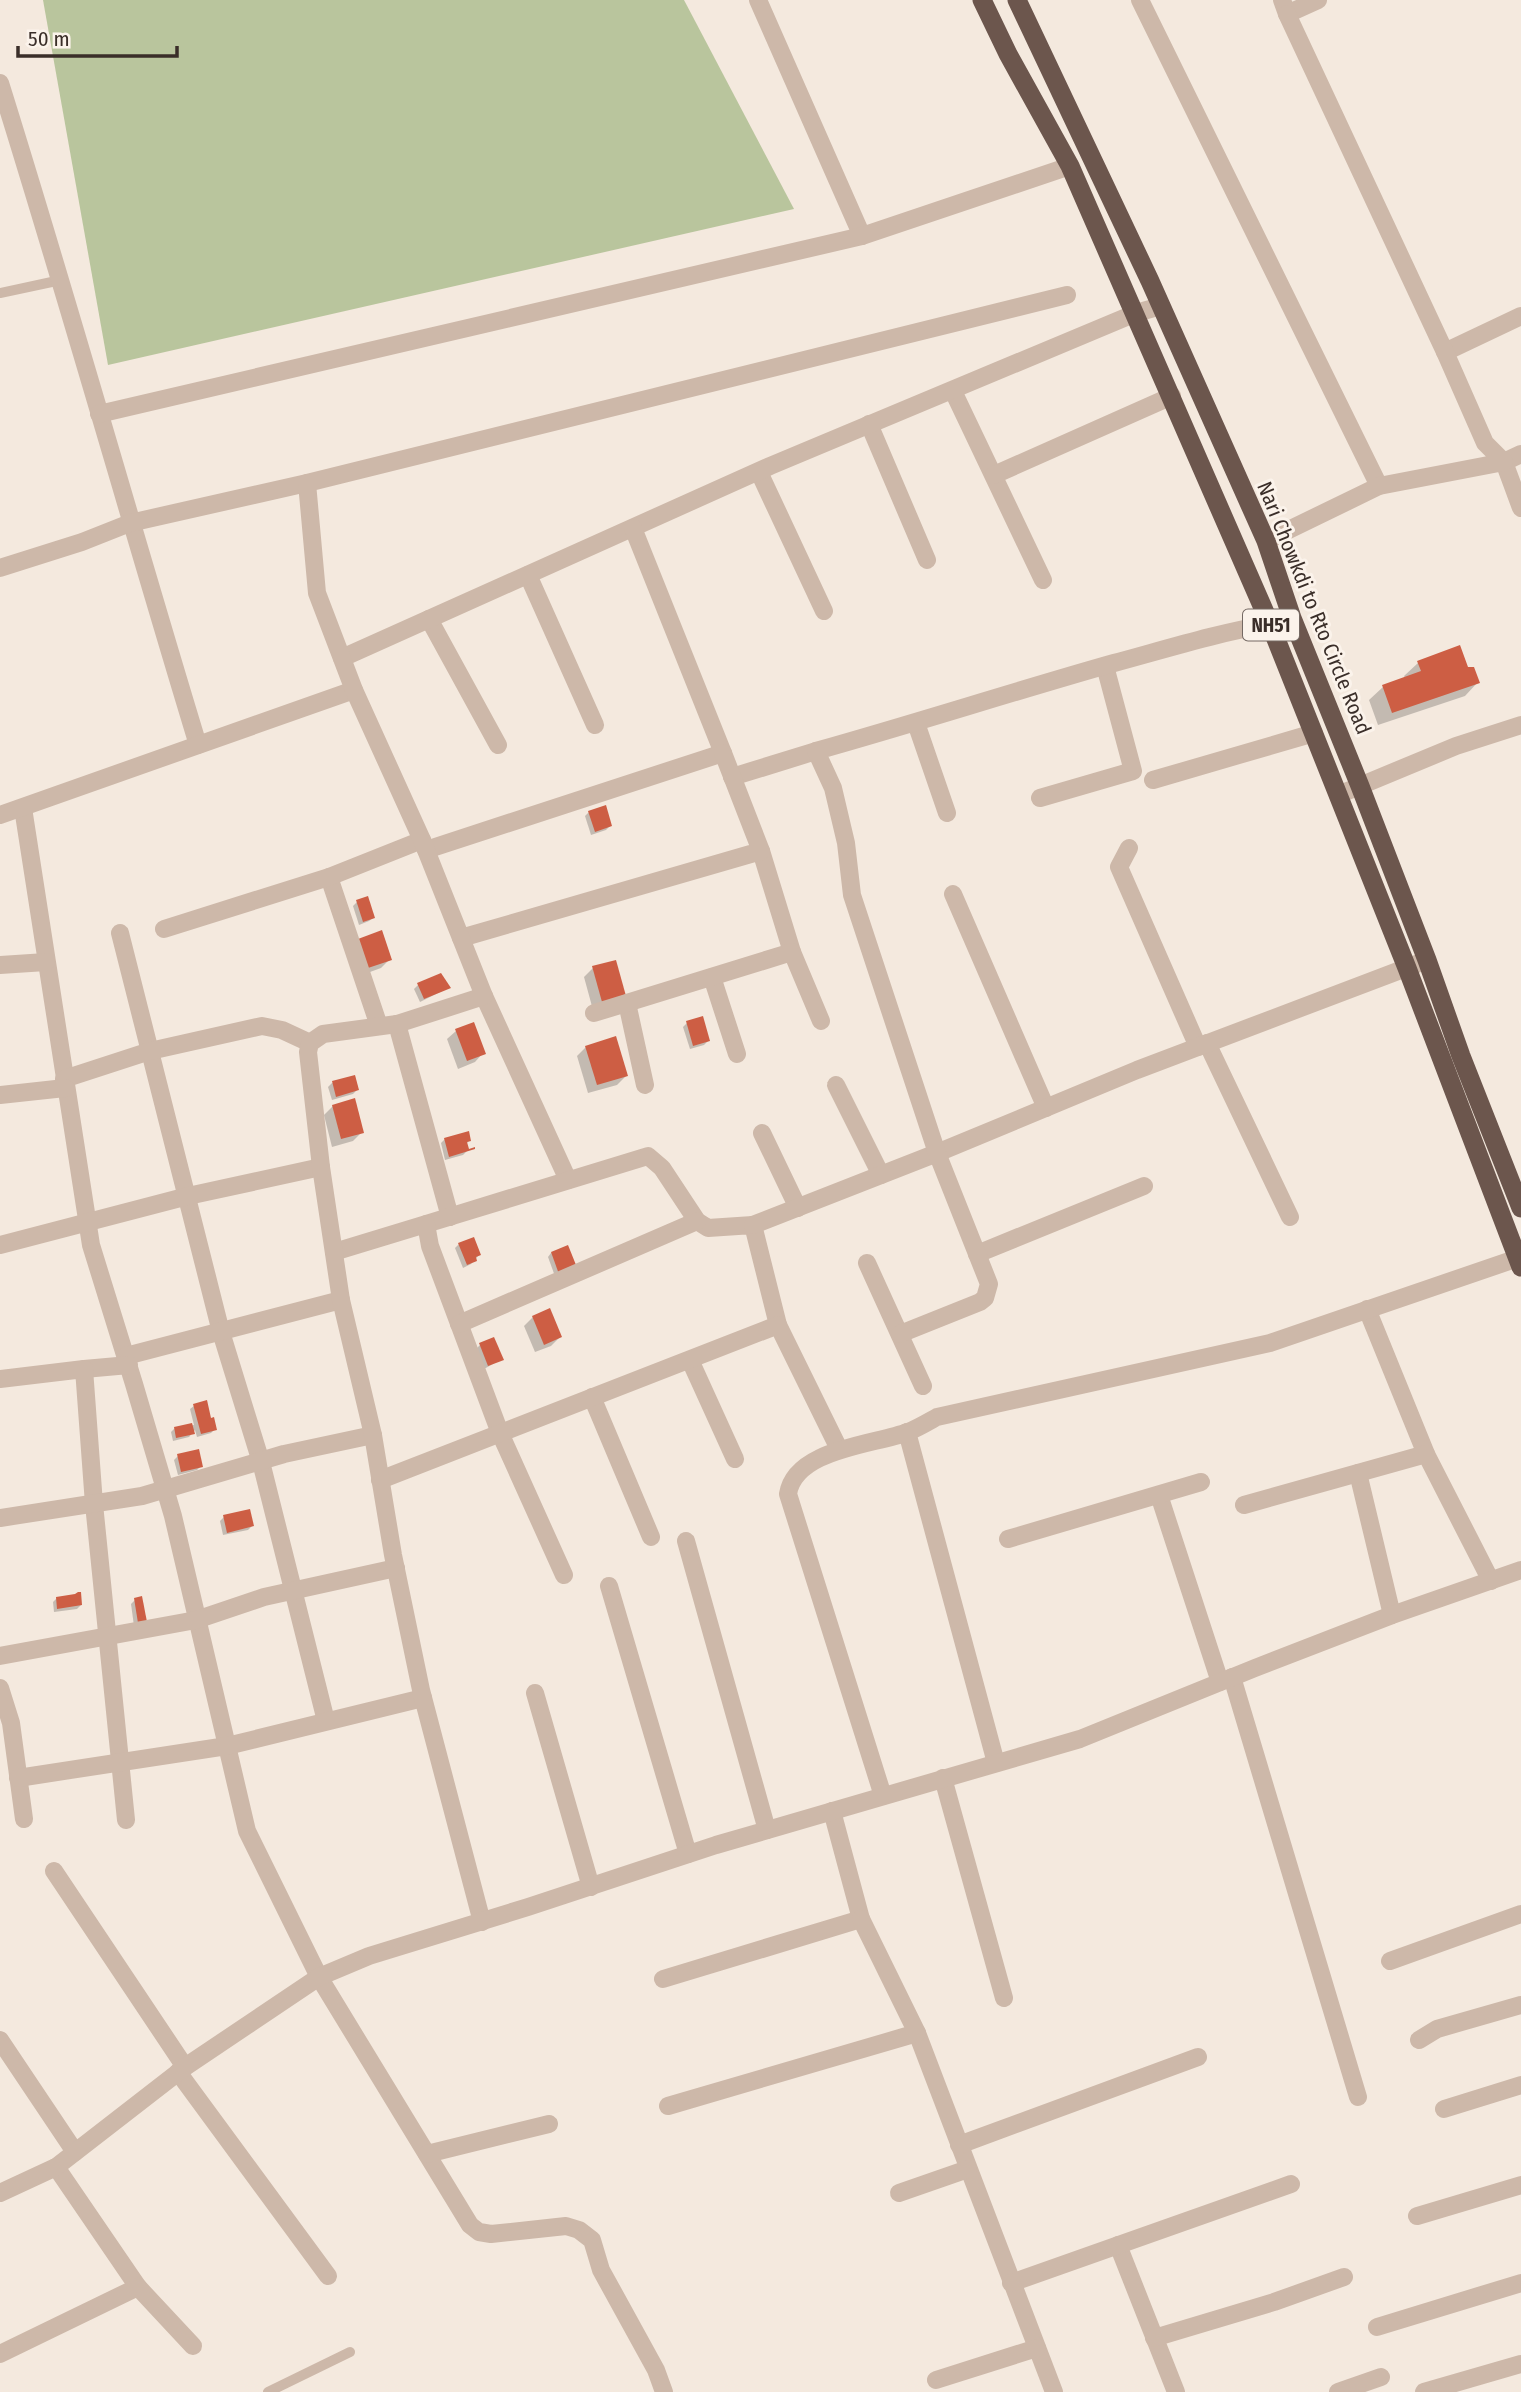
<svg xmlns="http://www.w3.org/2000/svg" width="1521" height="2392" font-family="'Fira Sans Condensed',sans-serif">
	<style>
		.green { fill: #b9c59d }
		.shadow { fill: #0003 }
		.building { fill: #cd5e44 }
		.lines { fill: none; stroke-linecap: round; stroke-linejoin: round }
		.service { stroke: #cdb8a9; stroke-width: 10 }
		.minor { stroke: #cdb8a9; stroke-width: 18 }
		.trunk { stroke: #6c564d; stroke-width: 19 }
		.labels { text-anchor: middle; dominant-baseline: central; stroke-width: 6; stroke-linejoin: round; paint-order: stroke }
		.shield { fill: #fbf3eb; stroke: #746963; stroke-width: 2 }
		.shield-label { font-size: 19px; font-weight: bold; fill: #3a2e29 }
		.street-label { font-size: 21px; fill: #3a2e29; stroke: #fbf3eb }
	</style>
	<rect width="100%" height="100%" fill="#f4e9de"/>
	<polygon class="green" points="43,0 684,0 794,209 108,365"/>
	<g class="shadow">
		<polygon points="1418,663 1467,669 1478,682 1465,696 1378,725 1369,700 1383,687 1405,678 1404,676"/>
		<polygon points="589,812 610,826 606,830 591,835 585,816"/>
		<polygon points="357,902 373,918 369,921 359,925 353,906"/>
		<polygon points="350,949 390,959 381,968 359,976"/>
		<polygon points="593,968 624,996 593,1010 584,977"/>
		<polygon points="418,985 448,988 420,1002 414,989"/>
		<polygon points="687,1023 708,1041 704,1045 690,1049 683,1027"/>
		<polygon points="456,1031 483,1053 475,1062 458,1069 447,1039"/>
		<polygon points="586,1047 626,1076 617,1085 588,1093 577,1056"/>
		<polygon points="354,1077 357,1090 353,1094 332,1100 328,1087 332,1083"/>
		<polygon points="333,1106 362,1132 353,1141 332,1147 324,1115"/>
		<polygon points="445,1139 469,1141 466,1144 467,1151 463,1155 445,1160 441,1143"/>
		<polygon points="459,1244 479,1255 471,1264 463,1268 455,1248"/>
		<polygon points="567,1248 556,1279 548,1257 551,1253"/>
		<polygon points="533,1317 560,1337 551,1346 535,1352 524,1326"/>
		<polygon points="480,1345 502,1359 484,1369 476,1349"/>
		<polygon points="194,1406 210,1420 215,1429 211,1433 197,1437 195,1430 189,1437 173,1441 171,1432 175,1428 194,1425 190,1409"/>
		<polygon points="178,1456 201,1466 197,1470 178,1475 174,1460"/>
		<polygon points="224,1517 252,1526 248,1530 223,1535 220,1521"/>
		<polygon points="57,1598 81,1605 77,1609 54,1612 53,1602"/>
		<polygon points="135,1600 145,1621 134,1626 131,1604"/>
	</g>
	<g class="building">
		<polygon points="1460,645 1468,667 1474,667 1480,683 1392,713 1382,685 1421,671 1417,661"/>
		<polygon points="606,805 612,826 595,832 588,811"/>
		<polygon points="368,896 375,918 363,922 356,900"/>
		<polygon points="382,930 392,960 368,968 358,939"/>
		<polygon points="616,960 626,996 602,1002 592,966"/>
		<polygon points="441,973 451,988 424,999 417,983"/>
		<polygon points="703,1016 710,1041 693,1046 686,1021"/>
		<polygon points="474,1022 486,1054 467,1061 455,1029"/>
		<polygon points="616,1036 628,1076 597,1085 585,1046"/>
		<polygon points="355,1075 359,1090 336,1097 332,1081"/>
		<polygon points="355,1098 364,1133 341,1139 332,1105"/>
		<polygon points="469,1131 471,1141 467,1142 469,1149 475,1147 475,1149 449,1157 444,1138"/>
		<polygon points="474,1237 481,1255 476,1257 477,1261 467,1265 458,1243"/>
		<polygon points="568,1245 578,1270 560,1277 551,1252"/>
		<polygon points="550,1308 562,1337 544,1345 532,1316"/>
		<polygon points="494,1337 504,1360 488,1366 479,1343"/>
		<polygon points="207,1400 211,1418 214,1417 217,1430 201,1434 193,1404"/>
		<polygon points="192,1423 195,1434 176,1438 174,1427"/>
		<polygon points="199,1449 203,1467 181,1472 177,1454"/>
		<polygon points="250,1509 254,1526 227,1533 223,1515"/>
		<polygon points="78,1592 81,1592 82,1605 57,1609 56,1597 75,1594"/>
		<polygon points="142,1596 147,1622 138,1623 134,1598"/>
	</g>
	<g class="lines">
		<g class="service">
			<polyline points="0,293 61,280"/>
			<polyline points="268,2392 350,2352"/>
		</g>
		<g class="minor">
			<polyline points="758,0 862,236"/>
			<polyline points="1140,0 1379,486"/>
			<polyline points="1282,0 1287,14 1318,0"/>
			<path d="M0 83C69 303 131 525 198 745"/>
			<polyline points="1445,352 1521,316"/>
			<polyline points="953,391 1043,580"/>
			<polyline points="99,414 862,236 1070,166"/>
			<polyline points="869,424 927,560"/>
			<polyline points="1521,454 1504,462 1521,508"/>
			<polyline points="759,472 824,611"/>
			<polyline points="994,475 1172,396"/>
			<polyline points="1266,541 1379,486 1504,462 1485,443 1445,352 1287,14"/>
			<polyline points="0,568 82,542 130,523 307,483"/>
			<polyline points="528,575 595,725"/>
			<polyline points="429,619 498,745"/>
			<polyline points="342,658 770,466 1136,313 1161,306"/>
			<polyline points="916,723 947,813"/>
			<polyline points="732,777 816,751"/>
			<polyline points="1153,780 1314,733"/>
			<polyline points="1338,795 1456,746 1521,725"/>
			<polyline points="1040,798 1133,771 1105,666"/>
			<polyline points="23,808 91,1245 134,1384 173,1516 247,1831 319,1977 470,2225 479,2232 491,2234 566,2226 579,2230 592,2240 601,2270 656,2370 664,2392"/>
			<polyline points="0,815 354,690"/>
			<polyline points="1129,848 1119,867 1198,1047"/>
			<polyline points="426,850 723,753 633,528"/>
			<polyline points="761,851 792,952"/>
			<polyline points="329,877 379,1026"/>
			<polyline points="953,894 1046,1108"/>
			<polyline points="164,929 329,877 422,840"/>
			<polyline points="120,933 221,1332 261,1462 326,1721"/>
			<polyline points="461,938 761,851 723,753"/>
			<polyline points="0,965 46,962"/>
			<polyline points="712,977 737,1054"/>
			<polyline points="484,996 568,1180"/>
			<polyline points="627,1003 645,1085"/>
			<polyline points="594,1013 792,952 821,1021"/>
			<polyline points="397,1024 450,1217"/>
			<polyline points="1207,1043 1290,1217"/>
			<polyline points="64,1079 150,1051 262,1026 282,1030 310,1043"/>
			<polyline points="836,1085 881,1175"/>
			<polyline points="0,1095 65,1088"/>
			<polyline points="762,1133 798,1208"/>
			<polyline points="426,1224 648,1156 662,1168 697,1221 708,1228 753,1225 778,1325"/>
			<polyline points="753,1225 937,1153 1137,1070 1427,960"/>
			<polyline points="0,1245 188,1196 321,1167"/>
			<polyline points="334,1252 426,1224 430,1246 500,1433 564,1575"/>
			<polyline points="977,1254 1144,1186"/>
			<polyline points="867,1263 923,1386"/>
			<polyline points="1367,1309 1426,1454"/>
			<polyline points="459,1324 697,1221"/>
			<path d="M900 1334 980 1302 985 1298 989 1284 937 1153 852 895 846 843 833 788 816 751C916 723 1015 691 1114 663 1166 649 1217 633 1270 624"/>
			<polyline points="126,1356 341,1300"/>
			<polyline points="690,1360 735,1459"/>
			<polyline points="84,1369 129,1365"/>
			<polyline points="0,1379 84,1369 94,1504 126,1820"/>
			<polyline points="592,1397 651,1537"/>
			<polyline points="907,1432 996,1763"/>
			<polyline points="1358,1473 1392,1615"/>
			<polyline points="380,1480 778,1325 839,1449"/>
			<polyline points="1159,1495 1220,1682"/>
			<polyline points="1244,1505 1426,1454 1491,1581"/>
			<polyline points="0,1518 142,1496 284,1454 373,1435"/>
			<polyline points="1008,1539 1201,1482"/>
			<polyline points="686,1541 767,1830"/>
			<polyline points="609,1586 688,1854"/>
			<polyline points="0,1656 196,1620 264,1597 396,1568"/>
			<polyline points="1232,1677 1358,2097"/>
			<polyline points="0,1688 11,1723 24,1819"/>
			<polyline points="535,1693 591,1887"/>
			<polyline points="18,1778 227,1746 423,1698"/>
			<polyline points="943,1778 1004,1998"/>
			<path d="M883 1796 788 1494C795 1449 873 1445 908 1432 918 1428 928 1422 937 1417L1270 1343 1518 1258"/>
			<polyline points="54,1871 185,2067"/>
			<polyline points="482,1922 421,1690 393,1555 373,1435 341,1300 321,1167 308,1052 310,1043 323,1034 397,1024 484,996 422,840 354,690 317,593 307,483 1067,295"/>
			<polyline points="1390,1961 1521,1914"/>
			<polyline points="663,1979 861,1919 832,1811"/>
			<polyline points="917,2033 1054,2392"/>
			<polyline points="0,2040 75,2152"/>
			<polyline points="1419,2040 1437,2029 1521,2005"/>
			<polyline points="178,2072 328,2276"/>
			<polyline points="668,2106 917,2033 861,1919"/>
			<polyline points="1444,2109 1521,2085"/>
			<polyline points="959,2145 1198,2057"/>
			<polyline points="427,2154 549,2124"/>
			<polyline points="56,2167 138,2287"/>
			<polyline points="0,2193 56,2167 185,2067 319,1977 369,1956 528,1907 716,1845 1080,1739 1255,1668 1392,1615 1521,1570"/>
			<polyline points="899,2193 968,2169"/>
			<polyline points="1417,2216 1521,2185"/>
			<polyline points="1118,2245 1176,2392"/>
			<polyline points="1011,2283 1291,2184"/>
			<polyline points="1377,2327 1521,2283"/>
			<polyline points="1154,2338 1274,2302 1344,2277"/>
			<polyline points="0,2354 138,2287 193,2346"/>
			<polyline points="936,2380 1037,2348"/>
			<polyline points="1338,2392 1381,2377"/>
			<polyline points="1424,2392 1521,2364"/>
		</g>
		<g class="trunk">
			<polyline points="982,0 1008,54 1070,166 1270,624 1407,968 1521,1267"/>
			<polyline points="1017,0 1150,281 1266,541 1292,618 1360,786 1427,960 1461,1056 1521,1208"/>
		</g>
	</g>
	<g class="labels">
		<rect class="shield" x="1243" y="609.5" width="56" height="31" rx="5"/>
		<g class="shield-label">
			<text x="1271" y="625">NH51</text>
		</g>
		<g class="street-label">
			<text transform="translate(1314 608) rotate(68)">Nari Chowkdi to Rto Circle Road</text>
		</g>
	</g>
	<path d="M18 46v10h159v-10" fill="none" stroke="#3a2e29" stroke-width="3.5"/>
	<text x="28" y="46" font-size="21" fill="#3a2e29" stroke="#fbf3eb" stroke-width="5" paint-order="stroke">50 m</text>
</svg>
